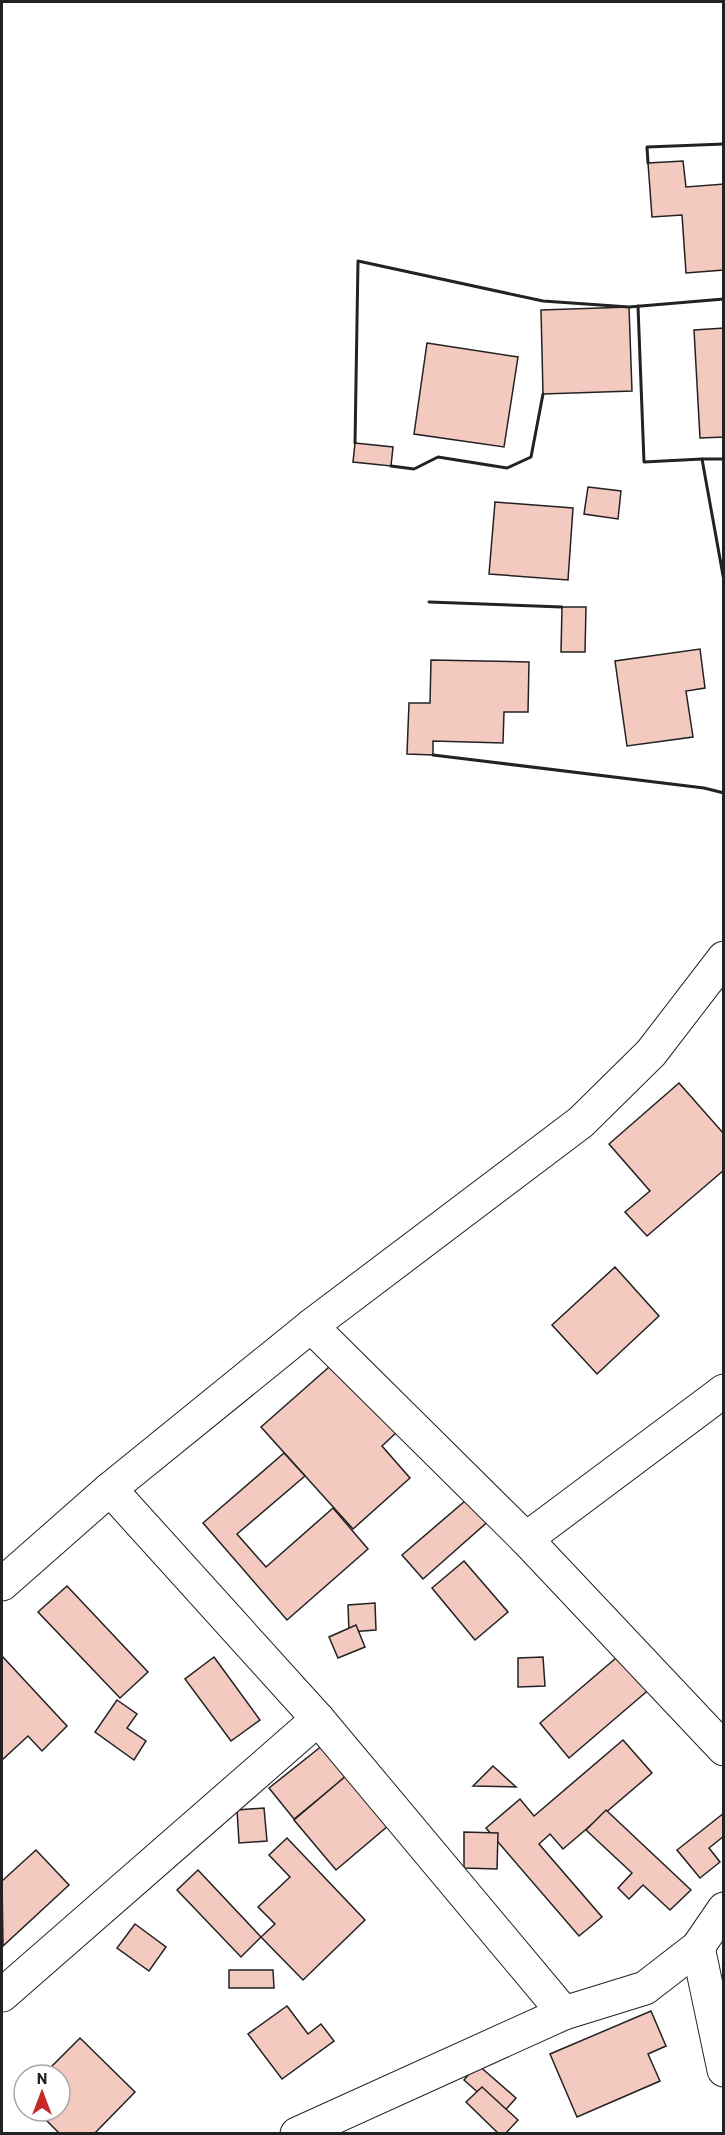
<svg xmlns="http://www.w3.org/2000/svg" width="725" height="2135" font-family="Barlow,sans-serif">
	<style>
		.building { fill: #f3c9c0; stroke: #222; stroke-width: 1.5 }
		.lines { fill: none; stroke-linecap: round; stroke-linejoin: round }
		.street-casing { stroke: #222; stroke-width: 35 }
		.street { stroke: #fff; stroke-width: 33 }
		.wall { stroke: #222; stroke-width: 3 }
	</style>
	<rect width="100%" height="100%" fill="#fff"/>
	<g class="building">
		<polygon points="683,161 686,187 724,184 724,270 686,273 682,215 652,217 648,163"/>
		<polygon points="629,307 632,391 543,394 541,310"/>
		<polygon points="724,328 724,437 700,438 694,330"/>
		<polygon points="427,343 518,357 504,447 414,434"/>
		<polygon points="355,443 393,447 391,466 353,462"/>
		<polygon points="588,487 621,491 618,519 584,514"/>
		<polygon points="495,502 573,508 568,580 489,574"/>
		<polygon points="562,607 586,607 585,652 561,652"/>
		<polygon points="700,649 705,688 686,691 693,737 627,746 615,661"/>
		<polygon points="431,660 529,662 528,712 504,712 503,743 433,741 433,755 407,754 409,703 430,703"/>
		<polygon points="679,1083 724,1134 724,1170 647,1236 625,1212 650,1191 609,1144"/>
		<polygon points="615,1267 659,1316 597,1374 552,1325"/>
		<polygon points="337,1360 399,1430 382,1446 410,1478 353,1529 261,1427"/>
		<polygon points="284,1453 305,1476 237,1534 266,1567 333,1508 368,1549 287,1620 203,1523"/>
		<polygon points="472,1495 492,1518 423,1579 402,1555"/>
		<polygon points="464,1561 508,1612 475,1640 432,1588"/>
		<polygon points="67,1586 148,1672 120,1698 38,1612"/>
		<polygon points="375,1603 376,1630 349,1632 348,1605"/>
		<polygon points="356,1625 365,1647 338,1658 329,1637"/>
		<polygon points="623,1652 652,1687 569,1758 540,1723"/>
		<polygon points="2,1656 67,1726 42,1751 28,1736 2,1760"/>
		<polygon points="214,1657 260,1720 231,1741 185,1679"/>
		<polygon points="543,1657 545,1686 518,1687 518,1658"/>
		<polygon points="117,1700 137,1714 127,1728 146,1741 134,1760 95,1732"/>
		<polygon points="623,1740 652,1773 563,1849 550,1834 539,1844 602,1917 579,1936 486,1828 520,1799 534,1816"/>
		<polygon points="323,1745 348,1775 294,1819 269,1788"/>
		<polygon points="493,1766 516,1787 473,1786"/>
		<polygon points="347,1775 402,1814 336,1870 294,1820"/>
		<polygon points="264,1808 267,1841 239,1843 237,1810"/>
		<polygon points="606,1810 691,1890 670,1910 643,1885 629,1899 618,1888 632,1873 586,1830"/>
		<polygon points="724,1813 724,1836 709,1848 720,1862 700,1878 677,1850"/>
		<polygon points="464,1832 498,1833 497,1869 464,1868"/>
		<polygon points="287,1838 365,1920 303,1980 261,1937 275,1924 258,1907 290,1877 269,1855"/>
		<polygon points="36,1850 69,1885 3,1946 2,1881"/>
		<polygon points="198,1870 261,1937 241,1957 177,1890"/>
		<polygon points="135,1924 166,1947 149,1971 117,1948"/>
		<polygon points="229,1970 273,1970 274,1988 229,1988"/>
		<polygon points="287,2006 308,2034 321,2024 334,2041 282,2079 248,2034"/>
		<polygon points="651,2011 666,2046 648,2054 660,2081 577,2117 550,2054"/>
		<polygon points="80,2038 135,2092 94,2134 60,2134 37,2111 60,2111 60,2075 43,2075"/>
		<polygon points="477,2064 516,2098 502,2114 464,2080"/>
		<polygon points="482,2087 518,2120 505,2134 499,2134 466,2102"/>
	</g>
	<g class="lines">
		<defs>
			<g id="street">
				<polyline points="311,1326 526,1539 724,1749"/>
				<polyline points="110,1489 318,1719 564,2013"/>
				<polyline points="526,1539 724,1391"/>
				<polyline points="2,1584 110,1489 311,1326 581,1122 651,1053 724,958"/>
				<polyline points="698,1947 724,2070"/>
				<polyline points="2,1995 318,1719"/>
				<polyline points="297,2134 564,2013 645,1988 698,1947 724,1909"/>
			</g>
		</defs>
		<use href="#street" class="street-casing"/>
		<use href="#street" class="street"/>
		<g class="wall">
			<polyline points="648,163 647,147 724,144"/>
			<polyline points="638,306 644,462 702,459"/>
			<polyline points="355,443 358,261 543,301 629,307 724,299"/>
			<polyline points="724,459 702,459 724,581"/>
			<polyline points="391,466 414,469 438,457 507,468 531,457 543,394"/>
			<polyline points="429,602 562,607"/>
			<polyline points="433,755 704,788 724,793"/>
		</g>
	</g>
	<rect width="725" height="2135" fill="none" stroke="#222222" stroke-width="6"/>
	<g transform="translate(42 2093)"><circle r="28" fill="#ffffff" stroke="#a7a7a7" stroke-width="1.5"/>
	<path d="M0-4.5L10 22L0 15L-10 22Z" fill="#c62828"/>
	<text y="-9" font-size="16" font-weight="bold" text-anchor="middle" fill="#222222">N</text>
	</g>
</svg>
